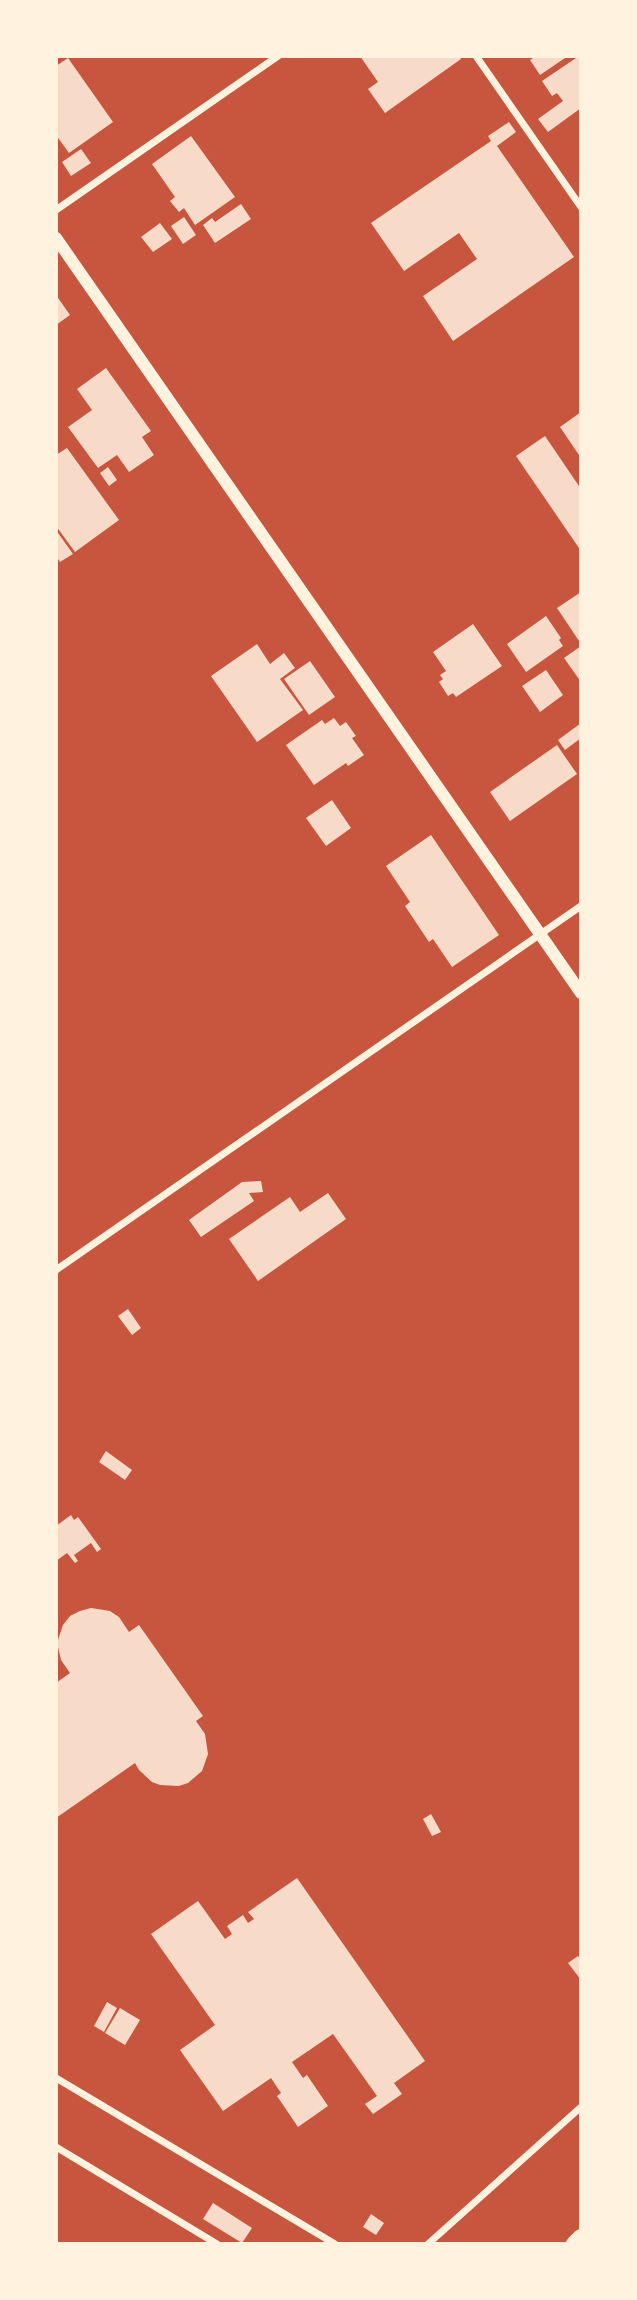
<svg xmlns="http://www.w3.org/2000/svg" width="637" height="2300" font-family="Commissioner,sans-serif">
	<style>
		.building { fill: #f7dbc8 }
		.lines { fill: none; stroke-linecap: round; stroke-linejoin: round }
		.minor { stroke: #fff3e0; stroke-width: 7 }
		.tertiary { stroke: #fff3e0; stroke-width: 12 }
		.primary { stroke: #fff3e0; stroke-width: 18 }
	</style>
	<rect width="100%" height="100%" fill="#c8553d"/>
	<g class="building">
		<polygon points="360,56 459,56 461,59 385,113 368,89 378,82"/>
		<polygon points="531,56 568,56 540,75 530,60 533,58"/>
		<polygon points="579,56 581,56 581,108 548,132 538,119 563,101 557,93 552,96 542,81"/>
		<polygon points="68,58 113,122 69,153 56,135 56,66"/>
		<polygon points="509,122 516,132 497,146 574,257 453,341 423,296 477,259 459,233 404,271 371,223 491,141 488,136"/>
		<polygon points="191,136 235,197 195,225 184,208 179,212 170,201 175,197 152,164"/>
		<polygon points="81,149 91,163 71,176 62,162"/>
		<polygon points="241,204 251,219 215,243 203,225 212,218 215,222"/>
		<polygon points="184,217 196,235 183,244 171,226"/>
		<polygon points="160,223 172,239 153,252 141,237"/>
		<polygon points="56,295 70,315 56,325"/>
		<polygon points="106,368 151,431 142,437 154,455 129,472 117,455 98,468 68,427 92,410 77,389"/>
		<polygon points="581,412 581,458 560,427"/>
		<polygon points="545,436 581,489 581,551 516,456"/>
		<polygon points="67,448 119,520 75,552 56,526 56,455"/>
		<polygon points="108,467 117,480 109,486 100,473"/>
		<polygon points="56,530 73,554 60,562 56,556"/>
		<polygon points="581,592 581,640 579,641 557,608"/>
		<polygon points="546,616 561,638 559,640 563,646 526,672 507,644"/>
		<polygon points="473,624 502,666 456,697 453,693 448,696 439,682 443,679 440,675 446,671 433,652"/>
		<polygon points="257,644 270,664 284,653 295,668 280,679 303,710 257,742 211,676"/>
		<polygon points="581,646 581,682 564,658"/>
		<polygon points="310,661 335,697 309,715 284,679"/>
		<polygon points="546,670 563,695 540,712 522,686"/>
		<polygon points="334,718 340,726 346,722 356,736 352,738 364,755 348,766 346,763 314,785 286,745 322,720 325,724"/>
		<polygon points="581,723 581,738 565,750 558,740"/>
		<polygon points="557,745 577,774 510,821 490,792"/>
		<polygon points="332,800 351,828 326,846 306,818"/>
		<polygon points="431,835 499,935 452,967 433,939 429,942 405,906 410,902 386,866"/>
		<polygon points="261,1181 263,1192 249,1193 254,1201 201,1237 189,1220 242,1182"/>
		<polygon points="328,1193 346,1219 258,1281 229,1239 290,1197 300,1212"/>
		<polygon points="128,1309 141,1328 132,1335 118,1316"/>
		<polygon points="106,1451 132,1470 125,1480 99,1462"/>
		<polygon points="71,1515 74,1520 78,1517 101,1549 97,1552 91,1543 74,1555 78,1561 75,1563 67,1553 56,1561 56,1526"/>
		<polygon points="91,1608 110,1611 119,1617 129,1632 139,1625 203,1716 196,1721 205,1734 208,1754 202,1771 188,1783 179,1786 160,1785 152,1782 139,1770 135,1763 56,1818 56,1683 70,1673 61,1660 57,1643 63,1625 70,1616 80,1611"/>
		<polygon points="431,1814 441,1832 432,1836 423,1819"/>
		<polygon points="297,1878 425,2061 394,2083 402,2094 373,2114 365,2104 377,2096 333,2034 292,2062 303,2078 307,2075 328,2106 298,2127 277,2096 281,2093 271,2078 223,2111 180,2050 215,2025 151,1934 198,1901 225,1939 232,1934 227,1926 243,1915 248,1923 254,1919 248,1912"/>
		<polygon points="578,1956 581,1960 581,1980 568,1963"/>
		<polygon points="107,2002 117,2008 104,2032 94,2026"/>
		<polygon points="120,2008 140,2020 125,2045 105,2033"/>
		<polygon points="213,2203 252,2228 242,2243 203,2219"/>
		<polygon points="371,2214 384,2223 376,2235 363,2227"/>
	</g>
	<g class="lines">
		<g class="minor">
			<polyline points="476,56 581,207"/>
			<polyline points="56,210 278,56"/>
			<polyline points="56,1270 581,906"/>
			<polyline points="56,2078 335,2244"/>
			<polyline points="56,2147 217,2244"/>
			<polyline points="428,2244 581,2107"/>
		</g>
		<polyline class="tertiary" points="56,238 581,993"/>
		<polyline class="primary" points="575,2244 581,2238"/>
	</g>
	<rect width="637" height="2300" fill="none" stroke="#fff3e0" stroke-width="116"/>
</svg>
